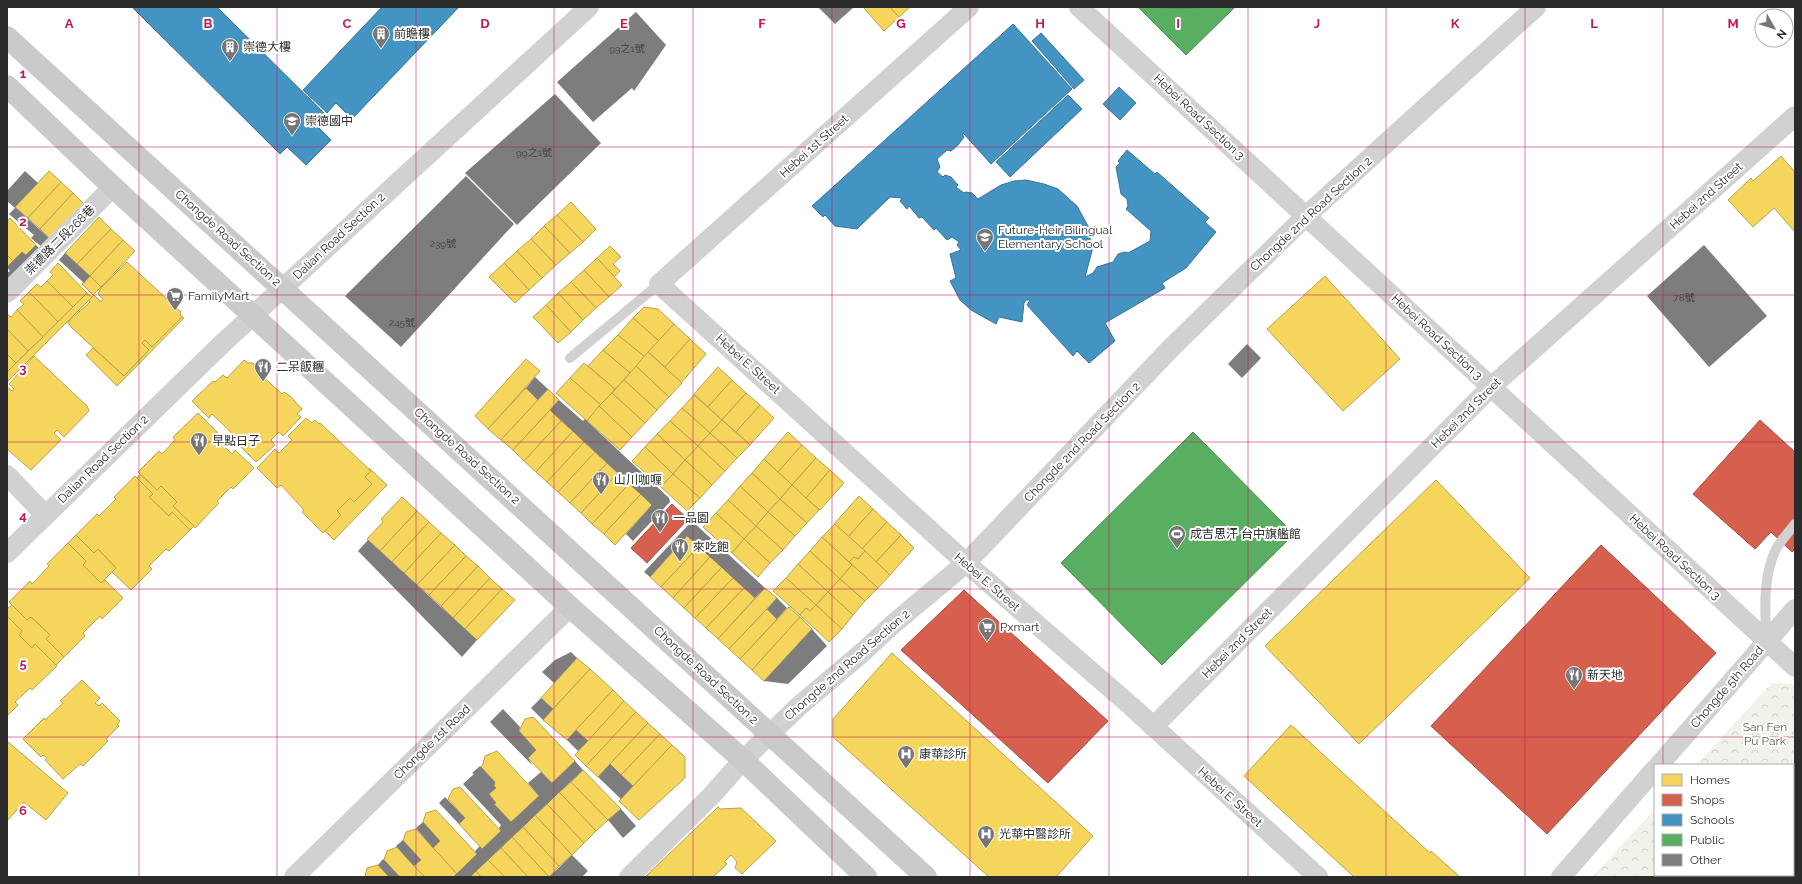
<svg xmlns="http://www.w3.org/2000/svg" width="1802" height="884" font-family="Raleway,'Noto Sans TC',sans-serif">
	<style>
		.park { fill: url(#park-crowns) }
		.homes { fill: #f6d55c; stroke: #b9a24e }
		.shops { fill: #d6604d; stroke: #a35043 }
		.schools { fill: #4393c3; stroke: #3c7496 }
		.public { fill: #5aae61; stroke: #4c8751 }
		.building { fill: #7d7d7d }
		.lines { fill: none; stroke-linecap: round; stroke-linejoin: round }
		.lane { stroke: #d1d1d1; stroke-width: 10 }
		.street { stroke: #d1d1d1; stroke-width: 20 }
		.secondary { stroke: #cacaca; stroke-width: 22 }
		.grid { fill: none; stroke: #c2185b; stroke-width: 1; stroke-opacity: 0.55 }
		.labels { text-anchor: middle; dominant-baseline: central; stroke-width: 4; stroke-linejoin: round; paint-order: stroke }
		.number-label { font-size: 10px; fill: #404040 }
		.poi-label { font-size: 12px; fill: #2c2c2c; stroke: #fff; text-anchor: start }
		.street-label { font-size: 12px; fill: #2c2c2c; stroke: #fff }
		.park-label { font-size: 12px; fill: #56653b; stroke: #fff }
		.grid-label { font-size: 13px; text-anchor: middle; font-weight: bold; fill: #c2185b; stroke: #fff; stroke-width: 4; stroke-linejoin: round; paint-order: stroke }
	</style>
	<defs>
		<pattern id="park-crowns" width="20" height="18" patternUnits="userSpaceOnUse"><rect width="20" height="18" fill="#f1f3ea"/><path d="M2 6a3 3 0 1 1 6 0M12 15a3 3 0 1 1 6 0" fill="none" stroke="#cfd0c9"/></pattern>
	</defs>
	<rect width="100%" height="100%" fill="#fff"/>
	<polygon class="park" points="1772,683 1792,684 1795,686 1795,877 1592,877 1655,809 1655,875 1793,875 1793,765 1696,765"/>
	<g class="homes">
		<polygon points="863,7 890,7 899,17 884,31"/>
		<polygon points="890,7 910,7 899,17"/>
		<polygon points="1781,156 1795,172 1795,232 1774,208 1753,227 1728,200 1751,178 1753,181"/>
		<polygon points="49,171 61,182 28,218 15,207"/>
		<polygon points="61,182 73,193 40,229 28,218"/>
		<polygon points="73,193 84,204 51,240 40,229"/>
		<polygon points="571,202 596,229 583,242 557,215"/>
		<polygon points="557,215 583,242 570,253 544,226"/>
		<polygon points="99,217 111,229 77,264 65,253"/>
		<polygon points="10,218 36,245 26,255 22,252 13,261 7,255 7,222"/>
		<polygon points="544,226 570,253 556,265 531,239"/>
		<polygon points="111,229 123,240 90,276 77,264"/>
		<polygon points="531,239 556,265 542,278 517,251"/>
		<polygon points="123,240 135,251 101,287 90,276"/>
		<polygon points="610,246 621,257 613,264 620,271 614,277 597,258"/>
		<polygon points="517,251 542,278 529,290 504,263"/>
		<polygon points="7,255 13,261 7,267"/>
		<polygon points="597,258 622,285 609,297 584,270"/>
		<polygon points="127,262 181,312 180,314 182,317 152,347 145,340 142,343 149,350 124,376 71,327 68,322 90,302 89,300 94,295 101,302 103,299 98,294 101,288"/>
		<polygon points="58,263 87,293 73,307 47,281 53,275 50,272"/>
		<polygon points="504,263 529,290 515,303 489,277"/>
		<polygon points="584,270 609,297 596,308 571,282"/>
		<polygon points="90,276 101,287 93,295 82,284"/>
		<polygon points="1325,276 1400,359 1343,411 1267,329"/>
		<polygon points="47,281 73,307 58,322 29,292 37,284 41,287"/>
		<polygon points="571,282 596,308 583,320 558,293"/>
		<polygon points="29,292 58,322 43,337 17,310 24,304 20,301"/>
		<polygon points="87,293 92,297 7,382 7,372"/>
		<polygon points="558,293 583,320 571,332 546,305"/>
		<polygon points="546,305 571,332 558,343 533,317"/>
		<polygon points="644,307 658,309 674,324 659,341 633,318"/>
		<polygon points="17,310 43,337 28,351 7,329 7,314 11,317"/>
		<polygon points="182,317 184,318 117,386 86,355 93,348 124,376 149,350 142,343 145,340 152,347"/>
		<polygon points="633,318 659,341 645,357 618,335"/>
		<polygon points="674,324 690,339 665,367 648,352"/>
		<polygon points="7,329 28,351 16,363 7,354"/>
		<polygon points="618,335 645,357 630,373 603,350"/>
		<polygon points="690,339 706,354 681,383 665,367"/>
		<polygon points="603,350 630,373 615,389 588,366"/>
		<polygon points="648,352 682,383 669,397 636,366"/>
		<polygon points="7,354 16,363 7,372"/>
		<polygon points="34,356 87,406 89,411 64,437 57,430 54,433 61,440 31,470 7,449 7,387 12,391 14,389 9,384"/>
		<polygon points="526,359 540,371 488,429 475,416"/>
		<polygon points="244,360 248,363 253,363 259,369 258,372 282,394 284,392 290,396 302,409 297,414 301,417 283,436 279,432 271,440 275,445 256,462 236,442 238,439 212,414 209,418 192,401 213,381 215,382 223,375 227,378"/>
		<polygon points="584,363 615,389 601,405 570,378"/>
		<polygon points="636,366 669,397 657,410 624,380"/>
		<polygon points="718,367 732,380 708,407 694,394"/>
		<polygon points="570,378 601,405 587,421 556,393"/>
		<polygon points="624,380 657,410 645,423 612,393"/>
		<polygon points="732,380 746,393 722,420 708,407"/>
		<polygon points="526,388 538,400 501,440 488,429"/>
		<polygon points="548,389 559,400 513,450 501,440"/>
		<polygon points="612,393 645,423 632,437 599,406"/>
		<polygon points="746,393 760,405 736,432 722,420"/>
		<polygon points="694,395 722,420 710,433 682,408"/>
		<polygon points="760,405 774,418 750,445 736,432"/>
		<polygon points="599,406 632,437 620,450 587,421"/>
		<polygon points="682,408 710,433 698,446 670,421"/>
		<polygon points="550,410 561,421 524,461 513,450"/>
		<polygon points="198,413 219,434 216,438 232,454 235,450 254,468 233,489 231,487 217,501 219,503 195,528 173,506 177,502 161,486 157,490 138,472 159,451 162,454 175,440 173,437"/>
		<polygon points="306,418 312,423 315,420 319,424 320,423 371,471 365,477 372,484 354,502 350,498 337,511 341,515 323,533 302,512 304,510 281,485 277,488 257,468 275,449 279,453 292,440 288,436"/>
		<polygon points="722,420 750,445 737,458 710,433"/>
		<polygon points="561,421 573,431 536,472 524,461"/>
		<polygon points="670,421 698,446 685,460 657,434"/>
		<polygon points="573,431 584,442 547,482 536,472"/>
		<polygon points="788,432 802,445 778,472 764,459"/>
		<polygon points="710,433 737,458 725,471 698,446"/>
		<polygon points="657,434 685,460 673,474 645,447"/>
		<polygon points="584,442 595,452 558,492 547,482"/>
		<polygon points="802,445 816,458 792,485 778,472"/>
		<polygon points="698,446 725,471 712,485 685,460"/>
		<polygon points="645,447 673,474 661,487 632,461"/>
		<polygon points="595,452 607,463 570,503 558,492"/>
		<polygon points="816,458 830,470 806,498 792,485"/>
		<polygon points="764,459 792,485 780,499 752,473"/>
		<polygon points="685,460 712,485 700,498 673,474"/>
		<polygon points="607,463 618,473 581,513 570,503"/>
		<polygon points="369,468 387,485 334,540 325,531 341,515 337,511 350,498 354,502 372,484 365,477 371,471"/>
		<polygon points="830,470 844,483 820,510 806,498"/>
		<polygon points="618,473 629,484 592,524 581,513"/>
		<polygon points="752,473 780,499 768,512 740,486"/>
		<polygon points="673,474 700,498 687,511 661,487"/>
		<polygon points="141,475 157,490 161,486 177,502 173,506 194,526 190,530 172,512 169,516 149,497 153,494 137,478"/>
		<polygon points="135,476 153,494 149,497 169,516 172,512 190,530 169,551 166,549 149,566 152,569 131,590 112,572 116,568 98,549 94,553 76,535 97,514 99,516 116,499 114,497"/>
		<polygon points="1436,480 1530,578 1359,744 1265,646"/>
		<polygon points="629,484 641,494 604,534 592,524"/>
		<polygon points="792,485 819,510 807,523 780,499"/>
		<polygon points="740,486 768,512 756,526 728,500"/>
		<polygon points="641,494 652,505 615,545 604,534"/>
		<polygon points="859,496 873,509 848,537 834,524"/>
		<polygon points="402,497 417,511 380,551 367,539 383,522 381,519"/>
		<polygon points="780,499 807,523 795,536 768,512"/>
		<polygon points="728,500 756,526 744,539 716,513"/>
		<polygon points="873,509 887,522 862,549 848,537"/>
		<polygon points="417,511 429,522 392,562 380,551"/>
		<polygon points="768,512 795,536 783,550 756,526"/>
		<polygon points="716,513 744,539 732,553 703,527"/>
		<polygon points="429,522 441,533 404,573 392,562"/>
		<polygon points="887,522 901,535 876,562 862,549"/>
		<polygon points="835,524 865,551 858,559 854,557 849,562 822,537"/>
		<polygon points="756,526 783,550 770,563 744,539"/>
		<polygon points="441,533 455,545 417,585 404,573"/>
		<polygon points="76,535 94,553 98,549 116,568 101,583 83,565 86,561 68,543"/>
		<polygon points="901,535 914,548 890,575 876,562"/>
		<polygon points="687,536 699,546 661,587 650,577"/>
		<polygon points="822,537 852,565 840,579 810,551"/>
		<polygon points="744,539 770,563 758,577 732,553"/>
		<polygon points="68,543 86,561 83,565 101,583 105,580 123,598 102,619 100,616 83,633 85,636 64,657 46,639 50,635 31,617 27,620 9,602 30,581 32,584 49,566 47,564"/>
		<polygon points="455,545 466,556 429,595 417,585"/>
		<polygon points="699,546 710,557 673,598 661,587"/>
		<polygon points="810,551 840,579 828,592 798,564"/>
		<polygon points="865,551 890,575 878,588 849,562 854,557 858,559"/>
		<polygon points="466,556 478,566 441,606 429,595"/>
		<polygon points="710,557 722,567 684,608 673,598"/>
		<polygon points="849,562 878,588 865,601 840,579 852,565"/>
		<polygon points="798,564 828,592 816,605 786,578"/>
		<polygon points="478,566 490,578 453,618 441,606"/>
		<polygon points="722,567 733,578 695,618 684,608"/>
		<polygon points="490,578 502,589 465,629 453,618"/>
		<polygon points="733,578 744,588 706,628 695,618"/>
		<polygon points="786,578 816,605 810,611 806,608 800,615 773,591"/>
		<polygon points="840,579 865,601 853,615 828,592"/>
		<polygon points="744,588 755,598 718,639 706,628"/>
		<polygon points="765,588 777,598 729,649 718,639"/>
		<polygon points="502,589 515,600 477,640 465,629"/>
		<polygon points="828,592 853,615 842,629 816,605"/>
		<polygon points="12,605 27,620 31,617 50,635 46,639 64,657 56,665 35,644 32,648 19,635 22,631 7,616 7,609"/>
		<polygon points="816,605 842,629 829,642 800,615 806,608 810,611"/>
		<polygon points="789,607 800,617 752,670 740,659"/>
		<polygon points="767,609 777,619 740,659 729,649"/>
		<polygon points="7,616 22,631 19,635 32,648 35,644 57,666 32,690 30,688 15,702 18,705 7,716"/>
		<polygon points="800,617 812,629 764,681 752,670"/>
		<polygon points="892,653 1093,836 1056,877 989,877 833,737 833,719"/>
		<polygon points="577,658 590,669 553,709 541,698"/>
		<polygon points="590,669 613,690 567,740 543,720"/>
		<polygon points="82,680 100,698 95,703 99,706 102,703 120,721 117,725 119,726 106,739 108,741 83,766 80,764 63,779 45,760 47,758 43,755 41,757 23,739 44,718 45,720 63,703 60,701"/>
		<polygon points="613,690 624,701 588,741 576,730"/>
		<polygon points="624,701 636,712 586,766 575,755"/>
		<polygon points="636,712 648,723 598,777 586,766"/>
		<polygon points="533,717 575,761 552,783 528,758 536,750 519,731 525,719"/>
		<polygon points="648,723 660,734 621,775 610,764"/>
		<polygon points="1291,725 1430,853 1431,851 1460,877 1354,877 1244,776"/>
		<polygon points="660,734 672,745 633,786 621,775"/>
		<polygon points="7,741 68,793 46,820 24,802 7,821"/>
		<polygon points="672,745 685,757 685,778 639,820 619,801"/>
		<polygon points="497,751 539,796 511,822 494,804 496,803 489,794 496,788 494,786 495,782 481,767 483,764 485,756"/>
		<polygon points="583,770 621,809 608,820 571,782"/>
		<polygon points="571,782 608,820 596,831 559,792"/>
		<polygon points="460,787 501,831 482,849 459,824 465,818 448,799 453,789"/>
		<polygon points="559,792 596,831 584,843 547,804"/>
		<polygon points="547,804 584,843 572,855 535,815"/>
		<polygon points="718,807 720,809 741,808 776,841 742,874 735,868 737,862 731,855 724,862 727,864 713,877 645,877"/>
		<polygon points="436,810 477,854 457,874 433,848 440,841 423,822 426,813"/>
		<polygon points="535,815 572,855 559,866 523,827"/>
		<polygon points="523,827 559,866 549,877 512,837"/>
		<polygon points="416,829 457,874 453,877 425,877 414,866 421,860 403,841 406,832"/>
		<polygon points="512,837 549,877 528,877 501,848"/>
		<polygon points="397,847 414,866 425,877 400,877 384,860 387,851"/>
		<polygon points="501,848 528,877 505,877 488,860"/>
		<polygon points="488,860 505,877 481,877 476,871"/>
		<polygon points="378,865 389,877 365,877 367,868"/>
		<polygon points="476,871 481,877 470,877"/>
	</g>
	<g class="shops">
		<polygon points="1760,420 1795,452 1795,549 1792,552 1771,532 1755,549 1693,494"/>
		<polygon points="672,504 688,519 647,563 631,548"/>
		<polygon points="1601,545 1716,653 1547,834 1431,726"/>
		<polygon points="964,590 1108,721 1048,783 901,650"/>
	</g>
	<g class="schools">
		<polygon points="132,7 217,7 328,117 318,127 331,140 306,165 287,147 280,154"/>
		<polygon points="382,7 459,7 352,119 336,103 327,113 303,90"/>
		<polygon points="1013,24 1072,89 991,164 963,133 962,134 964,137 958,145 951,151 947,150 937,159 940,167 937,172 943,177 945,175 951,177 958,185 956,187 964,193 966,192 972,193 978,199 1001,185 1014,181 1026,180 1044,184 1058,189 1077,206 1088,226 1092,251 1085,277 1093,273 1097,267 1113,262 1118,254 1125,252 1128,253 1150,241 1151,231 1126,209 1128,206 1127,199 1121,194 1116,167 1120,163 1118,161 1127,150 1155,174 1157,172 1209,218 1205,222 1216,232 1186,268 1162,283 1165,288 1105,323 1115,341 1089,363 1077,351 1073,356 1027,305 1030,300 1026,300 1024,303 1022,322 999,317 996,324 971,310 960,300 950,281 956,278 950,254 961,250 957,245 959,242 952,237 947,240 936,228 934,230 922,217 919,218 909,206 907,209 900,201 902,198 890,197 857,229 835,226 825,215 823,217 812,206"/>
		<polygon points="1041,33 1084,80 1074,89 1032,41"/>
		<polygon points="1119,87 1136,103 1120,120 1103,104"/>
		<polygon points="1068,95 1082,109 1010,177 996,162"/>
	</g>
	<g class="public">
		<polygon points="1138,7 1177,8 1235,7 1186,55"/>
		<polygon points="1193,432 1294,534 1162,665 1061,563"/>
	</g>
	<g class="building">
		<polygon points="818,7 854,7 835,24"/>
		<polygon points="636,12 666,45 634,91 632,88 593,122 557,82"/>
		<polygon points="555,94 601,143 517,225 465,173"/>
		<polygon points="25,171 38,183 15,207 51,240 43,248 31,238 34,235 9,214 15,208 7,201 7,191"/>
		<polygon points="466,176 514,224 401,347 345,296"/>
		<polygon points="36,245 41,250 7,283 7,273 10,271 7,267 22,252 26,255"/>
		<polygon points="1704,245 1767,316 1709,367 1647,296"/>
		<polygon points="65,253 90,276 84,283 59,260"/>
		<polygon points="1247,344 1261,358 1242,378 1228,364"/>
		<polygon points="535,377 548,389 538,400 526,388"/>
		<polygon points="559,400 583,421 585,419 587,421 669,498 670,502 633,541 626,534 652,505 550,410"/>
		<polygon points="692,521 765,588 755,598 687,536 650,577 644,572"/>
		<polygon points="368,540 477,640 462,657 358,551"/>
		<polygon points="777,598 787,608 777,619 767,609"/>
		<polygon points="812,629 827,646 788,684 764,681"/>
		<polygon points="571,652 577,658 554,683 542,672 555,660"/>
		<polygon points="541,698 553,709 543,720 531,708"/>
		<polygon points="503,709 520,727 519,731 536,750 528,758 533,766 490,722"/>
		<polygon points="576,730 588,741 578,751 567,740"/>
		<polygon points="575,761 583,770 547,804 470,877 453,877 477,854 475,851 480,846 482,849 501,831 499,828 501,825 463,784 474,774 472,773 480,766 495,782 494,786 496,788 489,794 496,803 494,804 511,822 539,796 528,783 541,772 552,783"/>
		<polygon points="610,764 633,786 621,799 598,777"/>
		<polygon points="445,797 465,818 459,824 439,803"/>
		<polygon points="621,809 636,826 623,838 608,820"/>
		<polygon points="423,822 440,841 433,848 416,828"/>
		<polygon points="403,840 421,860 414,866 396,846"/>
		<polygon points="572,855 588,871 582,877 549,877"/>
		<polygon points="383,859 384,860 400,877 389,877 378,865"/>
	</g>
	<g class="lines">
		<g class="lane">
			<polyline points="570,358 659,284"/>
			<path d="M1766 638C1765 609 1763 576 1776 549 1781 540 1789 532 1795 524"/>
		</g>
		<g class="street">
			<polyline points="969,7 659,284 966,563 1131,706 1318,877"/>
			<polyline points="1079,7 1795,667"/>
			<polyline points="7,293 113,187"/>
			<polyline points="7,475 45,515"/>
			<polyline points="7,553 224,342 589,7"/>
			<polyline points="1153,727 1491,387 1795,116"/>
			<polyline points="1659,765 1795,609"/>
			<polyline points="294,877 570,607"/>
			<polyline points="629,877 712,795 743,760 798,707 864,651 892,625 966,563 1170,349 1306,216 1536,7"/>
			<polyline points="1561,877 1655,769"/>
		</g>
		<g class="secondary">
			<polyline points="7,37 926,877"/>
			<polyline points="7,86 113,187 570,607 743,760 866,877"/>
		</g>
	</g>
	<path class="grid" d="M139 7V877M277 7V877M416 7V877M554 7V877M693 7V877M832 7V877M970 7V877M1109 7V877M1248 7V877M1386 7V877M1525 7V877M1663 7V765M7 147H1795M7 295H1795M7 442H1795M7 589H1795M7 737H1795M1663 875V877"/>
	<defs>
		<symbol id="building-pin" viewBox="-11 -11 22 30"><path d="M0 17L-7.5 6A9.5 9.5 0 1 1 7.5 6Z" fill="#767676" stroke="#fff"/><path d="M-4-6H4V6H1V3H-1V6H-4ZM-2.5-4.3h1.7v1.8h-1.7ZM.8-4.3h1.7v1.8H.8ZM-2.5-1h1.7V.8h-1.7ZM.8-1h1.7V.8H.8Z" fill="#fff"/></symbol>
		<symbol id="school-pin" viewBox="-11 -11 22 30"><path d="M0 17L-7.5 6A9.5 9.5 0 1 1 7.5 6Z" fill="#767676" stroke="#fff"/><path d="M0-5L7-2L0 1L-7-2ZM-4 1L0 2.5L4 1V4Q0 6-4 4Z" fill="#fff"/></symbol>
		<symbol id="supermarket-pin" viewBox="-11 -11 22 30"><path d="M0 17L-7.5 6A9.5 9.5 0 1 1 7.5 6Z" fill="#767676" stroke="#fff"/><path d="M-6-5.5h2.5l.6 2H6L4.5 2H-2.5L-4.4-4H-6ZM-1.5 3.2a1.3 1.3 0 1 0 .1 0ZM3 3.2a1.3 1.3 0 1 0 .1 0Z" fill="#fff"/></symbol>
		<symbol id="restaurant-pin" viewBox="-11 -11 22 30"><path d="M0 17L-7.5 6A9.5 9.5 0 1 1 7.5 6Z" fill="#767676" stroke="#fff"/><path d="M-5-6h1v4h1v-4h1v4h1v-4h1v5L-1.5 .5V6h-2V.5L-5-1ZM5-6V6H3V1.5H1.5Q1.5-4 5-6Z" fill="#fff"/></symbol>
		<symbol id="stadium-pin" viewBox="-11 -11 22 30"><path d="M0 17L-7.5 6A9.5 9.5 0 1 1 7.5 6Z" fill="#767676" stroke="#fff"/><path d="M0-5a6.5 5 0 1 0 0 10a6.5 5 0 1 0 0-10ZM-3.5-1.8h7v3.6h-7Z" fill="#fff"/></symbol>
		<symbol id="hospital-pin" viewBox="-11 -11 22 30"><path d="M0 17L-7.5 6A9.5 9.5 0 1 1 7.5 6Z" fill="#767676" stroke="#fff"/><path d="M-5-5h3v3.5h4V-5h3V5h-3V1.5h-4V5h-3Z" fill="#fff"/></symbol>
	</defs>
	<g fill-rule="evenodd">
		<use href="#building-pin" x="371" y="24" width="20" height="27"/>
		<use href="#building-pin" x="220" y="37" width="20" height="27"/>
		<use href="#school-pin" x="282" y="111" width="20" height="27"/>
		<use href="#school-pin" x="975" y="227" width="20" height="27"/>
		<use href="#supermarket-pin" x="165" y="286" width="20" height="27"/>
		<use href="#restaurant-pin" x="253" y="357" width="20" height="27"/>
		<use href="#restaurant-pin" x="189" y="431" width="20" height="27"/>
		<use href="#restaurant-pin" x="591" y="470" width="20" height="27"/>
		<use href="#restaurant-pin" x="650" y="508" width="20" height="27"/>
		<use href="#stadium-pin" x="1167" y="524" width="20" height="27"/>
		<use href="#restaurant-pin" x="670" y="537" width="20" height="27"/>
		<use href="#supermarket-pin" x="977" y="617" width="20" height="27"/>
		<use href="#restaurant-pin" x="1564" y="665" width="20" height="27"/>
		<use href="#hospital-pin" x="896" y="744" width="20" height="27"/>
		<use href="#hospital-pin" x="976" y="824" width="20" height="27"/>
	</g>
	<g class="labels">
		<g class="number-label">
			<text x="627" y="48">93之1號</text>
			<text x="534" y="152">99之1號</text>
			<text x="443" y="243">239號</text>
			<text x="1684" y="297">78號</text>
			<text x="402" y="322">245號</text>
		</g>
		<g class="poi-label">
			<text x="394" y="34">前瞻樓</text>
			<text x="243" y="47">崇德大樓</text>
			<text x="305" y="121">崇德國中</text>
			<text x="998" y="230">Future-Heir Bilingual<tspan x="998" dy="14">Elementary School</tspan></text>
			<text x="188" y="296">FamilyMart</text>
			<text x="276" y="367">二呆飯糰</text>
			<text x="212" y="441">早點日子</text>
			<text x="614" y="480">山川咖喱</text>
			<text x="673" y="518">一品園</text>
			<text x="1190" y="534">成吉思汗 台中旗艦館</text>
			<text x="693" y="547">來吃飽</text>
			<text x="1000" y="627">Pxmart</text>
			<text x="1587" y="675">新天地</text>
			<text x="919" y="754">康華診所</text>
			<text x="999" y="834">光華中醫診所</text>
		</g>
		<g class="street-label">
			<text transform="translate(1199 117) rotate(43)">Hebei Road Section 3</text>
			<text transform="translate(814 146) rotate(-42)">Hebei 1st Street</text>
			<text transform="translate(1706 196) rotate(-42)">Hebei 2nd Street</text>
			<text transform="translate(1311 214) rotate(-43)">Chongde 2nd Road Section 2</text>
			<text transform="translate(339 236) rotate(-43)">Dalian Road Section 2</text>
			<text transform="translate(228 238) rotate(42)">Chongde Road Section 2</text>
			<text transform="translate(60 240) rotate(-45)">崇德路二段268巷</text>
			<text transform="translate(1437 337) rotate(43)">Hebei Road Section 3</text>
			<text transform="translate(748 364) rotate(42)">Hebei E. Street</text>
			<text transform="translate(1466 413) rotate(-45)">Hebei 2nd Street</text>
			<text transform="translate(1082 442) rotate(-46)">Chongde 2nd Road Section 2</text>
			<text transform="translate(467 456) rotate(42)">Chongde Road Section 2</text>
			<text transform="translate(103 459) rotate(-44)">Dalian Road Section 2</text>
			<text transform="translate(1675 557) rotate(43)">Hebei Road Section 3</text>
			<text transform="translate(987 582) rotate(41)">Hebei E. Street</text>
			<text transform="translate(1237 643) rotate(-45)">Hebei 2nd Street</text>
			<text transform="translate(847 665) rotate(-41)">Chongde 2nd Road Section 2</text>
			<text transform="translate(706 675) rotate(43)">Chongde Road Section 2</text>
			<text transform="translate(1727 687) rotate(-49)">Chongde 5th Road</text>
			<text transform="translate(432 742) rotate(-44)">Chongde 1st Road</text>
			<text transform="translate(1230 797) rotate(42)">Hebei E. Street</text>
		</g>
		<g class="park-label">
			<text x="1765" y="727">San Fen<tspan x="1765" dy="14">Pu Park</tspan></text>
		</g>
	</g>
	<g class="grid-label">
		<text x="69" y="28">A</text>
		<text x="208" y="28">B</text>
		<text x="347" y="28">C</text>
		<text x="485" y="28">D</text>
		<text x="624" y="28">E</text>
		<text x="762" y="28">F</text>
		<text x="901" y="28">G</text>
		<text x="1040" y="28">H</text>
		<text x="1178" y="28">I</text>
		<text x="1317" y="28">J</text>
		<text x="1455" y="28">K</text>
		<text x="1594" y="28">L</text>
		<text x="1733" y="28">M</text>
		<text x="23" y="78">1</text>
		<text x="23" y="226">2</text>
		<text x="23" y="373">3</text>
		<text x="23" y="520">4</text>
		<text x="23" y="668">5</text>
		<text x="23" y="815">6</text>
	</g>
	<rect width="1802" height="884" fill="none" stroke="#2c2c2c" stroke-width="16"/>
	<rect x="1654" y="764" width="140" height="112" fill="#ffffff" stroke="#ababab"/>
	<rect x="1662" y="774" width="20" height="12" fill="#f6d55c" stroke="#ababab"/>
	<text x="1690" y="784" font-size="12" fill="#2c2c2c">Homes</text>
	<rect x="1662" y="794" width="20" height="12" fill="#d6604d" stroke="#ababab"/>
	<text x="1690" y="804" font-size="12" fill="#2c2c2c">Shops</text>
	<rect x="1662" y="814" width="20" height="12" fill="#4393c3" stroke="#ababab"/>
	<text x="1690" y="824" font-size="12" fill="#2c2c2c">Schools</text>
	<rect x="1662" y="834" width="20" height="12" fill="#5aae61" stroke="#ababab"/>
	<text x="1690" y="844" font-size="12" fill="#2c2c2c">Public</text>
	<rect x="1662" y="854" width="20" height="12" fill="#7d7d7d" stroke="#ababab"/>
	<text x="1690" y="864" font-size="12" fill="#2c2c2c">Other</text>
	<g transform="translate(1774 28) rotate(129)"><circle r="19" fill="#ffffff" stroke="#ababab"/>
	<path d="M0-3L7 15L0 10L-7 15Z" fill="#767676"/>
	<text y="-6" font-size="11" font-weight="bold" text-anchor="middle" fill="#2c2c2c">N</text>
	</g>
</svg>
